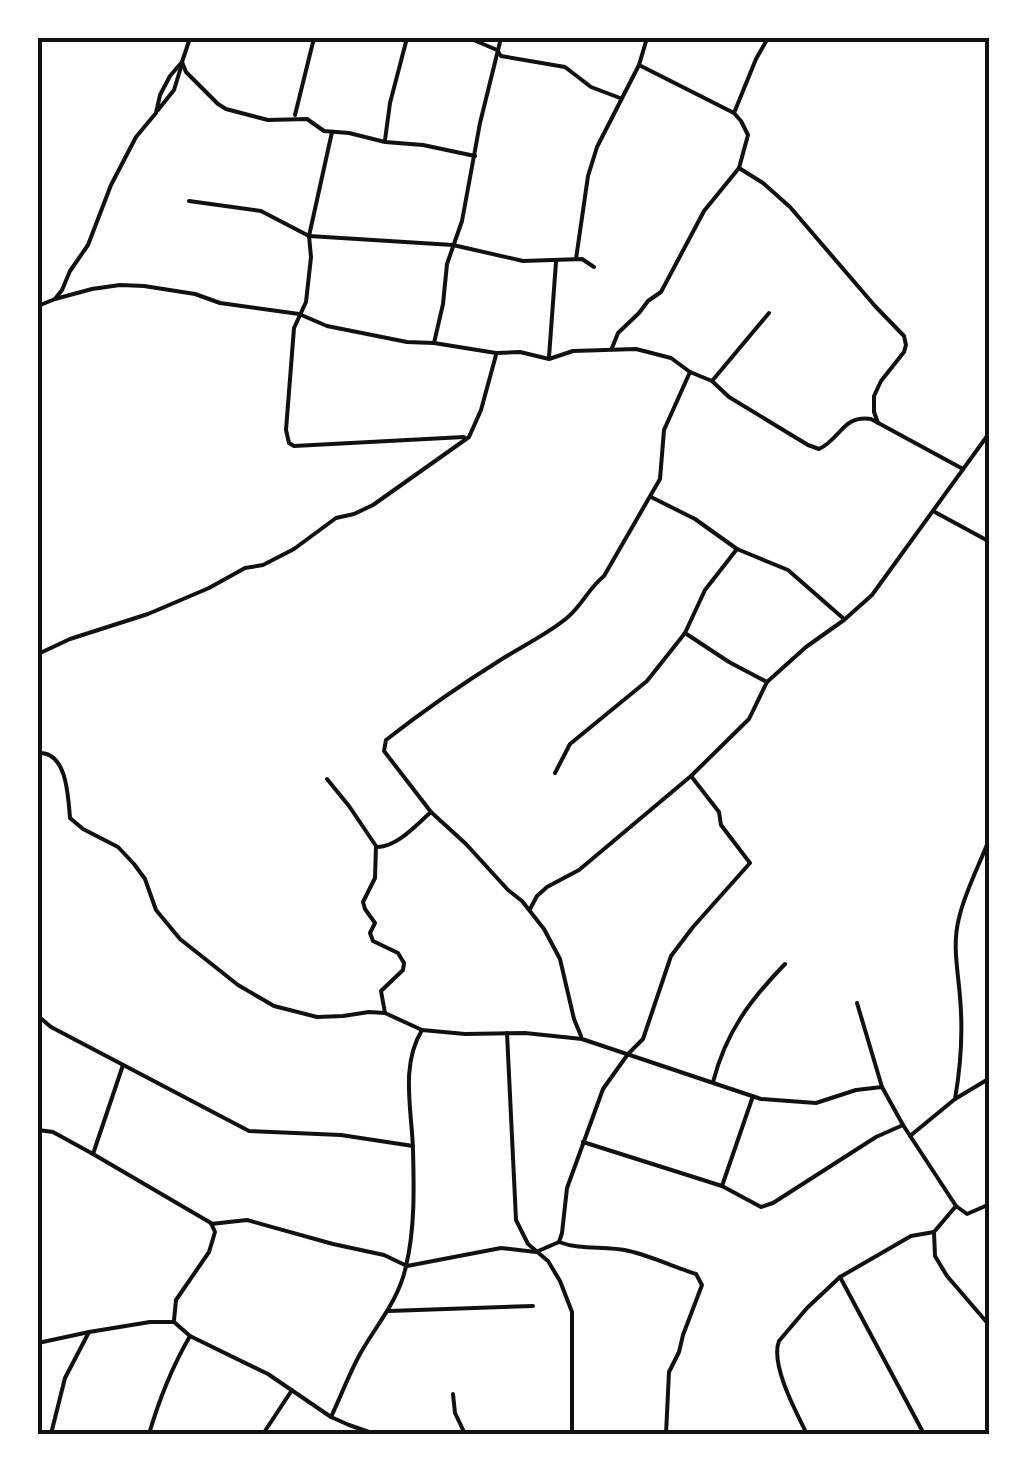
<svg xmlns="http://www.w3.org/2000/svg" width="1027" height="1472" font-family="Arial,sans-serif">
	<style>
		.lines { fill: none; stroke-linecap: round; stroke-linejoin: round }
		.minor { stroke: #111; stroke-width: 4 }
		.neatline { fill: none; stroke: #111; stroke-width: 4 }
	</style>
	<rect width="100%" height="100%" fill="#fff"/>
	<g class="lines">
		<g class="minor">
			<polyline points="469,38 497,50 501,56 565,67 591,87 620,98"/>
			<polyline points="182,62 186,72 218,104 226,109 268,120 307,119 324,131 349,133 385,142 423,145 475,156"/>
			<polyline points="158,110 174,90 181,67"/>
			<polyline points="734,113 756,59 768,38"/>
			<polyline points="295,115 314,38"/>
			<polyline points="332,132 309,236 311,257 306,302 294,328 286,430 289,443 294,446 464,437"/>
			<polyline points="385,140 390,103 407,38"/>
			<polyline points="739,168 763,183 790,207 875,306 904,336 906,345 904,352 881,381 874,396 874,412 878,423"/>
			<polyline points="189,201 261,211 309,236 453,245 523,261 582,259 594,267"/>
			<polyline points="576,259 588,176 597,147 639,65 647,38"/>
			<path d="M55 299 92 289 120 285 144 286 195 294 220 303 299 314 327 326 407 342 434 343 496 353 520 352 549 359 573 351 636 349 671 358 690 372 712 381 729 397 808 445 819 449C841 439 842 415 871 419L963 469"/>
			<polyline points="38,306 55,299 62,290 70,271 88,245 111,185 136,137 156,113 160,95 170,76 182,62 190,38"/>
			<polyline points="434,343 443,304 447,264 462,221 480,123 501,38"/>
			<polyline points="612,348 618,333 639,313 648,301 661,292 704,211 739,168 748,135 741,121 734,113 639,65"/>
			<polyline points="549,357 556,262"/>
			<polyline points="712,381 769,313"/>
			<polyline points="651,497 695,519 737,549 788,570 844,619"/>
			<polyline points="933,511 990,542"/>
			<polyline points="737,549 705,590 685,633 729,662 767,682"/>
			<polyline points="38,654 70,639 148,614 209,588 245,568 263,565 294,549 336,518 354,514 373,505 469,437 481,410 496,355"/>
			<path d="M38 753C67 751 68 796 70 818L83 829 118 847 134 864 145 879 156 910 180 939 238 985 274 1006 317 1017 343 1016 369 1012 385 1013 422 1030 465 1034 525 1033 582 1039 761 1099 816 1103 856 1090 882 1087"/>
			<polyline points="555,773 570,744 647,681 685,633"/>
			<polyline points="327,779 349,806 376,846 375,878 363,902 365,909 375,923 370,933 373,941 398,953 404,963 403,970 381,991 385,1013"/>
			<path d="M378 847C398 846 416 825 431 812"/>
			<polyline points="530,909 537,896 547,887 579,870 691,776 749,719 767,682 806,647 844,620 872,595 990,432"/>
			<polyline points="857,1003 882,1087 903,1125 956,1206 967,1214 990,1204"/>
			<polyline points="38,1016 51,1027 249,1131 341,1135 413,1146"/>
			<polyline points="507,1033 516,1220 528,1244 548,1261 560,1281 572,1312 572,1434"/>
			<path d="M581 1036 574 1019 560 959 544 929 522 901 508 890 466 844 431 812 384 751 386 740C423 711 462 684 502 659 524 645 548 634 568 617 583 604 588 589 604 576L660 479 664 430 690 372"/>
			<path d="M713 1082C726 1032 750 1000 785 964"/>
			<path d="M955 1099C961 1065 963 1031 960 997 958 970 952 945 959 918 965 891 980 864 990 837"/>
			<polyline points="38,1130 53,1132 93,1154 123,1065"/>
			<polyline points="910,1136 955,1099 990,1078"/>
			<polyline points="583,1142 722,1186 761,1207 773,1203 876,1137 903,1125"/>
			<polyline points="93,1154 211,1223 215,1232 209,1252 176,1300 174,1320"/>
			<polyline points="722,1186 753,1096"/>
			<path d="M211 1224 247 1220 333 1244 384 1255 407 1266 501 1248 536 1252 559 1242C582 1251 605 1245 629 1251 651 1256 674 1267 696 1274L702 1285 683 1335 679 1352 669 1372 666 1434"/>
			<polyline points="934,1232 935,1256 947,1276 990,1326"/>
			<polyline points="559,1242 562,1233 567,1188 603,1089 628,1054 643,1039 671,956 693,927 750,863 721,825 719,812 691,776"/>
			<polyline points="840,1277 924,1434"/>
			<polyline points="389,1311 533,1306"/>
			<polyline points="38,1343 89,1332 150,1322 174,1322 190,1336 268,1374 331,1417 349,1425 369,1432 425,1434"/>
			<polyline points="453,1394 455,1413 465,1434"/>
			<path d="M331 1417C341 1396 349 1374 360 1354 377 1324 399 1300 406 1266 415 1229 414 1188 413 1150 412 1111 400 1066 422 1030"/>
			<polyline points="51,1434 65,1378 89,1332"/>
			<path d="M149 1434C159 1400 172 1367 190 1336"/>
			<polyline points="263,1434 292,1390"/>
			<path d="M807 1434C796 1412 770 1364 779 1341L807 1308 840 1277 911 1236 934 1232 956 1206"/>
		</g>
	</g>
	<rect width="1027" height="1472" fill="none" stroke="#ffffff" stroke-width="80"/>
	<rect x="40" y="40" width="947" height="1392" class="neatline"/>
</svg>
